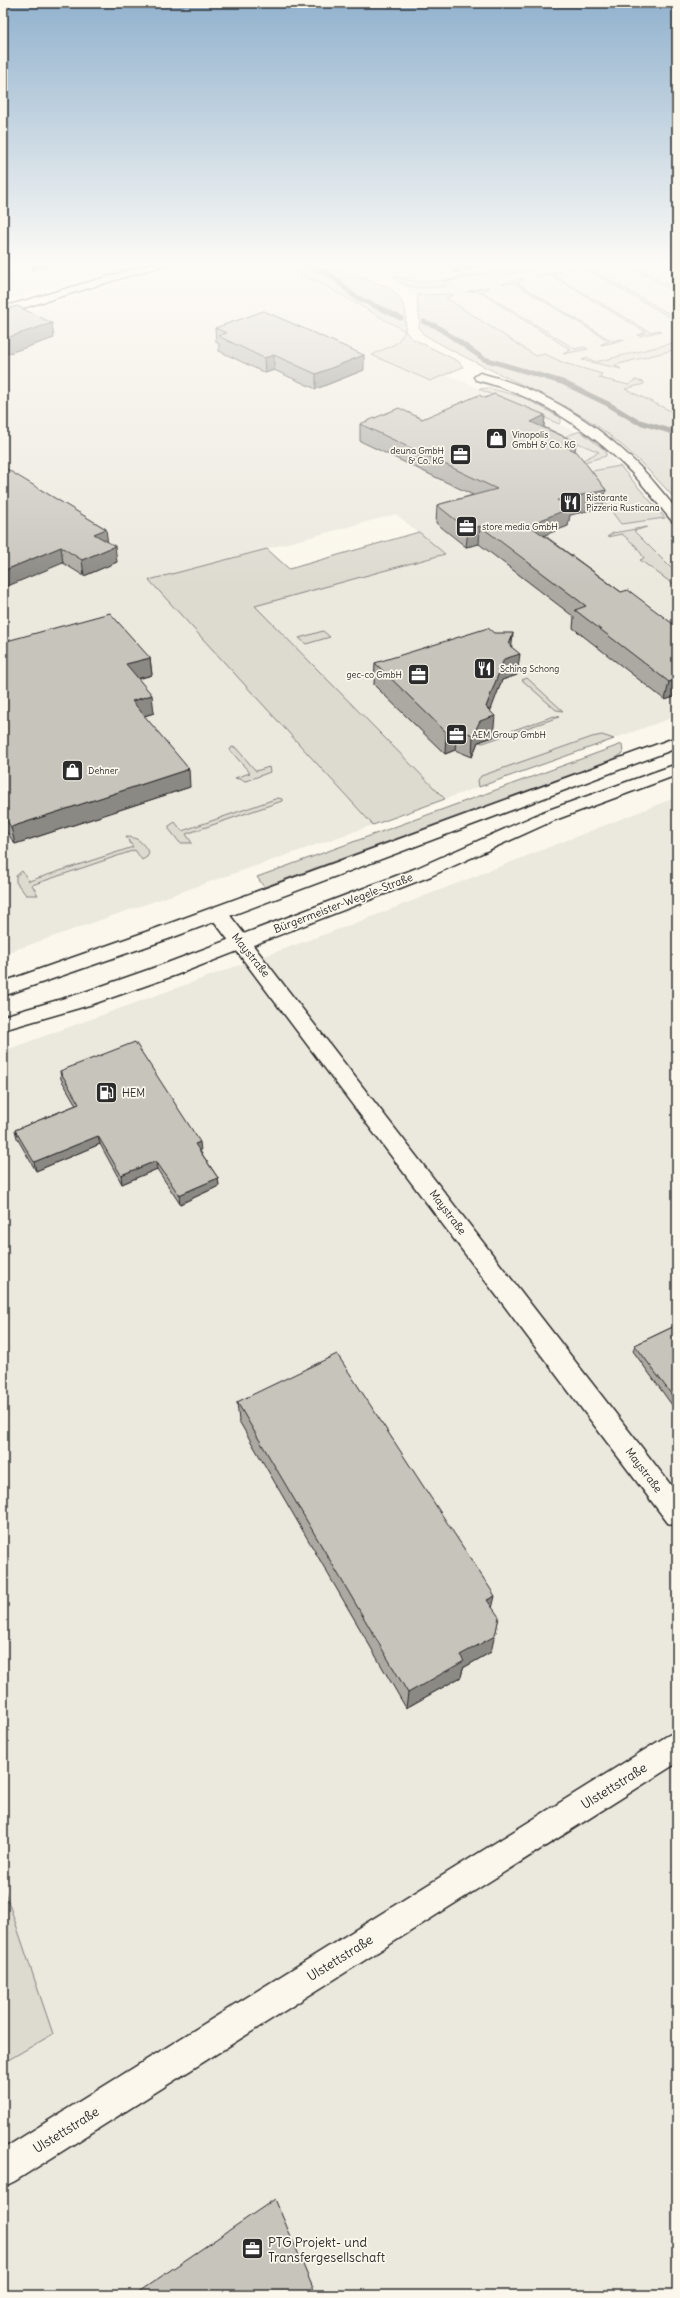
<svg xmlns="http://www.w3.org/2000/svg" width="680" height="2298" font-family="Delius,sans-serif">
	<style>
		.built { fill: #ebe8de }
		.green { fill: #dddad0; stroke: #84827e }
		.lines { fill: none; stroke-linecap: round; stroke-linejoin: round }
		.stream { stroke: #7b7a75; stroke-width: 5 }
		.minor-casing { stroke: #2b2b2b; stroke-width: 3 }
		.secondary-casing { stroke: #2b2b2b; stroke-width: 3 }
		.minor { fill: #fbf7ec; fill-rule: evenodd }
		.secondary { fill: #fbf7ec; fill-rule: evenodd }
		.wall { fill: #aba9a2; stroke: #2b2b2b }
		.shaded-wall { fill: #8b8984; stroke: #2b2b2b }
		.building { fill: #c7c4bc; stroke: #2b2b2b }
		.labels { text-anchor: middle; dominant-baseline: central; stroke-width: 3.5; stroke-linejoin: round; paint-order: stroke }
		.far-poi-label { font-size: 9px; fill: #2b2b2b; stroke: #fbf7ec; text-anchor: start }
		.street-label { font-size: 11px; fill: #2b2b2b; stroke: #fbf7ec }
		.poi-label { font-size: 11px; fill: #2b2b2b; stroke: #fbf7ec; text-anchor: start }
		.near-street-label { font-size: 13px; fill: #2b2b2b; stroke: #fbf7ec }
		.near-poi-label { font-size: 13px; fill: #2b2b2b; stroke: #fbf7ec; text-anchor: start }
	</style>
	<rect width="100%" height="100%" fill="#fbf7ec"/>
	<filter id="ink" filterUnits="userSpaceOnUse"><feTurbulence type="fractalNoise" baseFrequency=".025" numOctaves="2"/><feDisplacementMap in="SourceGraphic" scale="8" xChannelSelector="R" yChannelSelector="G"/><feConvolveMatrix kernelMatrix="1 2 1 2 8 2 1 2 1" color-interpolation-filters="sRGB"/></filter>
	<g filter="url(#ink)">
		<g class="built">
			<polygon points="3,264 127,264 3,302"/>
			<polygon points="186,264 278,264 322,284 405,332 397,343 373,354 430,381 446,374 588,437 606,451 677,528 677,716 445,799 255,606 444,554 396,514 150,580 373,825 3,954 3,319"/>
			<polygon points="353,264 677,264 677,428 529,368 386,276"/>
			<polygon points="677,797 677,2295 3,2295 3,1051 361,921"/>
		</g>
		<g class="green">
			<polygon points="278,264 321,264 389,287 400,298 406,312 405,331 411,338 458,361 463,367 430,381 372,355 397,343 405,331 322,284"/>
			<path d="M543 264H556L505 275 500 271 444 282 446 286C429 288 408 291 395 278L396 276C427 290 471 274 503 268L509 271Z"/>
			<polygon points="587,264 594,264 587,267 677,318 677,321 584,268 572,268"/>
			<polygon points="625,264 630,264 677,290 677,293"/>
			<polygon points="658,264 677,264 677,276 667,273"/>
			<polygon points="557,271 561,272 553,275 650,332 659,330 662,331 639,336 638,335 646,332 550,275 538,276"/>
			<polygon points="521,279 525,280 517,283 612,341 621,339 625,340 601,345 601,344 609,341 514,283 502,284"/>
			<polygon points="485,287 490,288 481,291 575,349 584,347 588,349 563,354 571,350 478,291 466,292"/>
			<path d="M452 294 453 295 446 298 536 356 545 354 564 363 602 374 599 378 629 385 635 380 644 382V384L625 389 677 414V501C648 469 620 439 582 416 531 386 474 365 423 334L419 327C422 316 415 305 418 295Z"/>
			<polygon points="677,342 677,349 615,365 621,369 582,360 587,358 596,362"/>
			<polygon points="489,388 525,398 561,418 561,421 559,424 479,389"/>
			<polygon points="580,431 606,451 606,456 496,486 581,461 599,452 564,437"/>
			<polygon points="620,466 665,518 621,524 591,484 587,472"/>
			<polygon points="647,527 634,531 677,574 677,587 640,560 644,558 636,546 622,534 607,537 613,533"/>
			<polygon points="419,532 445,554 255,606 445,799 373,825 149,580 267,549 289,569"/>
			<polygon points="323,631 330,637 306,644 299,638"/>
			<polygon points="527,678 563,711 556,710 522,680"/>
			<polygon points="554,716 559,717 483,743 479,742"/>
			<polygon points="602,735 614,739 479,787 478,780 481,776 592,737"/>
			<polygon points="622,744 623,753 616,758 264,887 257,877"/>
			<polygon points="232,747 236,748 256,771 269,767 270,772 246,781 235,778 250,773 230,750"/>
			<polygon points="278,798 282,799 282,801 186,834 192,843 180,843 169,829 169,826 175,822 182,831"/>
			<path d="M126 837C139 837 142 843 149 852L147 857 142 860 135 850 32 885 38 895H26L16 882V876L22 871 29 881 133 847Z"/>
			<polygon points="3,1886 53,2034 3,2063"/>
		</g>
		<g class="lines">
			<g class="stream">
				<polyline points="302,264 331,275 354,296 401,318"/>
				<polyline points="424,322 436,326 484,359 562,382 608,404 636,421 677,433"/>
			</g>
			<defs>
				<g id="minor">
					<polygon points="151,264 168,264 3,314 3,307"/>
					<path d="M480 373C542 389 597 422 641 468 654 481 665 496 677 510V522L672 521C659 506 647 489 633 474 591 430 535 394 476 380L474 377Z"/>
					<polygon points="218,907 225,909 677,1493 677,1526 668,1523 211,917 209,913 211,909"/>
					<polygon points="677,1731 677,1763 15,2181 3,2187 3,2149 667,1736"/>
				</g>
				<g id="secondary">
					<polygon points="677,737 677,748 171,938 3,996 3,982 157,928"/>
					<polygon points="677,764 677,775 555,820 431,876 176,975 93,1004 3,1030 3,1016 79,994 162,965 417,868 543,812"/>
				</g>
			</defs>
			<use href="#minor" class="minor-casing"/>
			<use href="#secondary" class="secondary-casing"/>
			<use href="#minor" class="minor"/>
			<use href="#secondary" class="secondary"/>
		</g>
		<g class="wall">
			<polygon points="21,264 51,264 33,270"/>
			<polygon points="442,264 486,264 456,272"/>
			<polygon points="3,310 54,338 6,354 3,353"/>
			<polygon points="215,328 364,370 316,389 274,370 265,373 219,351 219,344 216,342"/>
			<polygon points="485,398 545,415 544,427 576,442 575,451 606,490 603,507 570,515 568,526 544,535 621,592 677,696 665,700 573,628 574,617 479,544 466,547 436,523 437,505 473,495 360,441 360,424 422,419"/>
			<polygon points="3,467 106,529 107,542 117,562 84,576 63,563"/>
			<polygon points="3,642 150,658 152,675 138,679 154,713 144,716 190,787 15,844 3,827"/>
			<polygon points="511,647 517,675 502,680 490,711 493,737 478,742 472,757 455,750 445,754 374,685 375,663"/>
			<polygon points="60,1071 201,1151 200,1151 218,1178 219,1186 180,1204 157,1169 122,1184 100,1144 36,1171 17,1138 15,1130 76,1105 61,1079"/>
			<polygon points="677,1325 677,1412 633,1351 635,1345"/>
			<polygon points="237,1402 492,1607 491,1652 463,1668 461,1677 406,1708 239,1421"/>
		</g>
		<g class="shaded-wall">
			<polygon points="32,264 51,264 33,270"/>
			<polygon points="456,264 486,264 456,272"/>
			<polygon points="52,323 54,338 6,354 3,339"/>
			<polygon points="274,355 274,370 265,373 264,358"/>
			<polygon points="364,355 364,370 316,389 316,374"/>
			<polygon points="545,415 543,432 531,422"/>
			<polygon points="576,442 574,459 566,447"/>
			<polygon points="606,490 603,507 570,515 568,526 527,542 529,525 557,500"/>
			<polygon points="480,526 479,544 466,547 468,530"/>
			<polygon points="106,529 108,545 94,534"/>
			<polygon points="115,546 117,562 84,576 82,560"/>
			<polygon points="61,547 63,563 3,588 3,571"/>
			<polygon points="513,633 511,654 520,654 517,675 502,680 488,718 495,716 493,737 478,742 472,757 473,735 486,707"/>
			<polygon points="150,658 152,675 128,681 126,664"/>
			<polygon points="677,679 677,696 665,700 669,682"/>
			<polygon points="152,695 154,713 134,719 132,701"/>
			<polygon points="457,729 455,750 445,754 446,732"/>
			<polygon points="189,769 190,787 15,844 11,827"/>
			<polygon points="98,1136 100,1144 36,1171 34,1162"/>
			<polygon points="200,1142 201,1151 196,1153 195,1144"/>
			<polygon points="156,1161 157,1169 122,1184 121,1175"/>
			<polygon points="218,1178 219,1186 180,1204 179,1195"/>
			<polygon points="495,1596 491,1613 487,1600"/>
			<polygon points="499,1617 491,1652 463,1668 461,1677 406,1708 408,1693 460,1655"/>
		</g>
		<g class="building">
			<polygon points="17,306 52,323 3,339 3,310"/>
			<polygon points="264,311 364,355 316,374 274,355 264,358 218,336 227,333 215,328"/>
			<polygon points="494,394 545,415 531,422 576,442 566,447 577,452 606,490 557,500 570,508 529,525 621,592 628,590 677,627 677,679 669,682 575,610 586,606 480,526 468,530 437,505 497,489 360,424 399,408 422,419 479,395 485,398"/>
			<polygon points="3,467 106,529 94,534 115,546 82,560 61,547 3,571"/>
			<polygon points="110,613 150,658 126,664 152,695 132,701 189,769 11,827 3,815 3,642"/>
			<polygon points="488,628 494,633 513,633 509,645 520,654 504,659 486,707 495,716 480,721 473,735 457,729 446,732 375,663"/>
			<polygon points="135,1042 200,1142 195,1144 218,1178 179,1195 156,1161 121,1175 98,1136 34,1162 15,1130 79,1104 60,1071"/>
			<polygon points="677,1325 677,1402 635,1345"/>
			<polygon points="337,1354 495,1596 487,1600 499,1617 495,1636 460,1655 464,1661 408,1693 237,1402"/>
			<polygon points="275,2199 316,2295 134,2295"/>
		</g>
	</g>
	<linearGradient id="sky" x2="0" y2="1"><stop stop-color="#92b2ce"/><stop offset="0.45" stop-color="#fdfbf6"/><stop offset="1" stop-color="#fdfbf6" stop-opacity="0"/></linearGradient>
	<rect width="680" height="586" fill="url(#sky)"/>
	<defs>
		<symbol id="shop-square" viewBox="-11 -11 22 22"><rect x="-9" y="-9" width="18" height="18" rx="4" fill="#2b2b2b" stroke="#fbf7ec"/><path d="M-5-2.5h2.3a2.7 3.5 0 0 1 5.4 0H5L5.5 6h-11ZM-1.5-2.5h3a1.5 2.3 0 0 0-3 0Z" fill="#fff"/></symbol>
		<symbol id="office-square" viewBox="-11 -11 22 22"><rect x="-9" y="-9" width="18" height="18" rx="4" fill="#2b2b2b" stroke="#fbf7ec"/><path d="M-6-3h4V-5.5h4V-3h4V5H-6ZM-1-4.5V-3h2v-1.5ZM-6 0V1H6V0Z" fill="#fff"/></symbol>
		<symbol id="restaurant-square" viewBox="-11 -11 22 22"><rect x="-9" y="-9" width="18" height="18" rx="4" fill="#2b2b2b" stroke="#fbf7ec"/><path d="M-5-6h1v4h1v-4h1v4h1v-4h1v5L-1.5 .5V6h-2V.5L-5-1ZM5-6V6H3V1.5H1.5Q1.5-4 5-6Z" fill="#fff"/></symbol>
		<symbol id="fuel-square" viewBox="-11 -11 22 22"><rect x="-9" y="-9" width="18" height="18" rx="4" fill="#2b2b2b" stroke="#fbf7ec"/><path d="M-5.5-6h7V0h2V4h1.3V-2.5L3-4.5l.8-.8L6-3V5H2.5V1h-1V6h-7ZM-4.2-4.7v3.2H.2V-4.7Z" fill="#fff"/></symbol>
	</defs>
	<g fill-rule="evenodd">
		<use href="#shop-square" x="484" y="426" width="25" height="25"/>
		<use href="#office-square" x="448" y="442" width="25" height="25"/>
		<use href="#restaurant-square" x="558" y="490" width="25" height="25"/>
		<use href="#office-square" x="454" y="514" width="25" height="25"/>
		<use href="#restaurant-square" x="472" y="656" width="25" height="25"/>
		<use href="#office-square" x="406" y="662" width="25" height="25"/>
		<use href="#office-square" x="444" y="722" width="25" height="25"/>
		<use href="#shop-square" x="60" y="758" width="25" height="25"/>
		<use href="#fuel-square" x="94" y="1080" width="25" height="25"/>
		<use href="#office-square" x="240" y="2236" width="25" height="25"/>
	</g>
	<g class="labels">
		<g class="far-poi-label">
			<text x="512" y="434">Vinopolis<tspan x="512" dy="10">GmbH &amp; Co. KG</tspan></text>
			<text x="444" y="450" text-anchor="end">deuna GmbH<tspan x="444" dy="10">&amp; Co. KG</tspan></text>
			<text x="586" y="497">Ristorante<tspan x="586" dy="10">Pizzeria Rusticana</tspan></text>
			<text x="482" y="526">store media GmbH</text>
			<text x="500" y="668">Sching Schong</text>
			<text x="402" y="674" text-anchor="end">gec-co GmbH</text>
			<text x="472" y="734">AEM Group GmbH</text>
			<text x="88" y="770">Dehner</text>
		</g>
		<g class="street-label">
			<text transform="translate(343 903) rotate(-21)">Bürgermeister-Wegele-Straße</text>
			<text transform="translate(251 955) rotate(51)">Maystraße</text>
			<text transform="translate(448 1212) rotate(53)">Maystraße</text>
			<text transform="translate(644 1470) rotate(53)">Maystraße</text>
		</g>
		<g class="poi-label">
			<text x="122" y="1093">HEM</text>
		</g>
		<g class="near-street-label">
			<text transform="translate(614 1786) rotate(-32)">Ulstettstraße</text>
			<text transform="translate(340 1958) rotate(-32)">Ulstettstraße</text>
			<text transform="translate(66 2130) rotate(-32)">Ulstettstraße</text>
		</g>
		<g class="near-poi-label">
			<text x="268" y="2242">PTG Projekt- und<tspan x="268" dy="15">Transfergesellschaft</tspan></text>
		</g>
	</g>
	<rect width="680" height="2298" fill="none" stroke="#fbf7ec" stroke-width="16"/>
	<rect x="8" y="8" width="664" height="2282" fill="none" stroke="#2b2b2b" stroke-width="1.5" filter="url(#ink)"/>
</svg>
